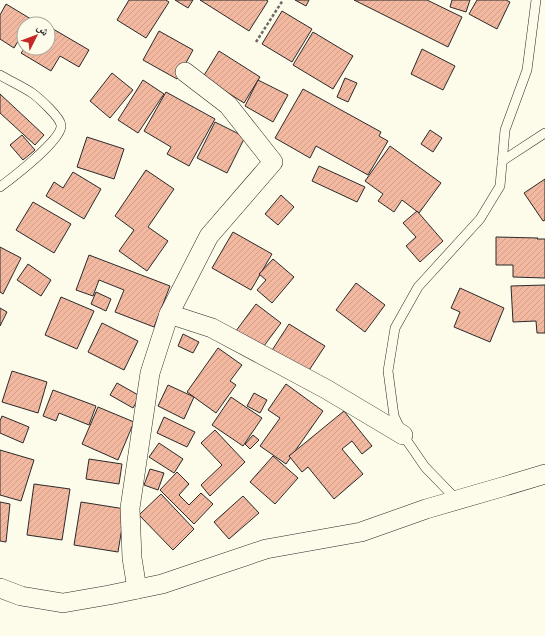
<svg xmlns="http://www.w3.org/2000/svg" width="545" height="636" font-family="Helvetica,'Noto Naskh Arabic',sans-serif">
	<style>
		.building { fill: url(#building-hatch); stroke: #2b2b2b }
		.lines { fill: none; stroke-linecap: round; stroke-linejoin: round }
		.service-casing { stroke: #2b2b2b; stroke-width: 10 }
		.minor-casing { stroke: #2b2b2b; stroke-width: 20 }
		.path { stroke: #6a6964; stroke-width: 2.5; stroke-dasharray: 3 2; stroke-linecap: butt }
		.service { stroke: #fdfbea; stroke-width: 9 }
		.minor { stroke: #fdfbea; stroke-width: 19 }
	</style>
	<defs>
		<pattern id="building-hatch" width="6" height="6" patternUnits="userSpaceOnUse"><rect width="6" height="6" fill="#f2b8a0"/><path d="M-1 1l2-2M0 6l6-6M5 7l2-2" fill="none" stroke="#d09e8a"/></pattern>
	</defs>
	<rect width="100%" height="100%" fill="#fdfbea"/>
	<g class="building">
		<polygon points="129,0 166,0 169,2 146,38 117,20"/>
		<polygon points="175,0 193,0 188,8"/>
		<polygon points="200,0 266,0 268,1 249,31"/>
		<polygon points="295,0 309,0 306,6"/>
		<polygon points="354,0 427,0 462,17 448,47"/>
		<polygon points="452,0 470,0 466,12 450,7"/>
		<polygon points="477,0 506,0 510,2 497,29 469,14"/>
		<polygon points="6,4 31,19 28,24 24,24 24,31 14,48 0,39 0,15"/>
		<polygon points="282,11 312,29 292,62 262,44"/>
		<polygon points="48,26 89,50 79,67 60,56 51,71 21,53 25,48 48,48"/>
		<polygon points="159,31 193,50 177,79 143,60"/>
		<polygon points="313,32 353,56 333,89 293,65"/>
		<polygon points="422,49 455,66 443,90 411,74"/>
		<polygon points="219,51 260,77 244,103 203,77"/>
		<polygon points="112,73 133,90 110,118 90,101"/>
		<polygon points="345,78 357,83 348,102 337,97"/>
		<polygon points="143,80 164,94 138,133 118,120"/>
		<polygon points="258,80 288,95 273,122 245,106"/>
		<polygon points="303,89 381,132 379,136 388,141 368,175 316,146 310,158 275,138"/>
		<polygon points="166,92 215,119 189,166 167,154 171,147 144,131"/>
		<polygon points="0,94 44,135 35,145 0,113"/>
		<polygon points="215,122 245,137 227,173 197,158"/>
		<polygon points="430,130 442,138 433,152 421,144"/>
		<polygon points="22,135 35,150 23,160 10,145"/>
		<polygon points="87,137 124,149 114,179 77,167"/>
		<polygon points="390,146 441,183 419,213 402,200 394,212 378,201 383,194 365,181"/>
		<polygon points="319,166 365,187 357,202 312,181"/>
		<polygon points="146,170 174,189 148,227 168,241 147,271 119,251 134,230 115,216"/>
		<polygon points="73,172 101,189 84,219 46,196 54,182 63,188"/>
		<polygon points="545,179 545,220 543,221 524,193"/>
		<polygon points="281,195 294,207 278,225 265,214"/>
		<polygon points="33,202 71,224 54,253 16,230"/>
		<polygon points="417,211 443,241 420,262 406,246 416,237 403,223"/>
		<polygon points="233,232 272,254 251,290 212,268"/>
		<polygon points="496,237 538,238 537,239 545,239 545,278 513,277 513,265 496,265"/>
		<polygon points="0,247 21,258 3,294 0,292"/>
		<polygon points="89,255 170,286 154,327 115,312 124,290 99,280 93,296 76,290"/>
		<polygon points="273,259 294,277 272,303 257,290 266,280 259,274"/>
		<polygon points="28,264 51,280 41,296 17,280"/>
		<polygon points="356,283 385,305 365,332 336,310"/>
		<polygon points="545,285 545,333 537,333 536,321 513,322 511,286"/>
		<polygon points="460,288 504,308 490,342 454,327 460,312 451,308"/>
		<polygon points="96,292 111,299 106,311 91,304"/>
		<polygon points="61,297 94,311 77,349 45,335"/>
		<polygon points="256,304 281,323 255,358 230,339"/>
		<polygon points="0,308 7,312 0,326"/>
		<polygon points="102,323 138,341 124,370 88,352"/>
		<polygon points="289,324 325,346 304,378 269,355"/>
		<polygon points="183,334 199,342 193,353 178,346"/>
		<polygon points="218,348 242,365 230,381 236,385 216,413 187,392"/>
		<polygon points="12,371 47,382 38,413 2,402"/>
		<polygon points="117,383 140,396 133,408 110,395"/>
		<polygon points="286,384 323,411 286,464 260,446 280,418 268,410"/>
		<polygon points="168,385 194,397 184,419 158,406"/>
		<polygon points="53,390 96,406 89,425 59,413 56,421 43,416"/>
		<polygon points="254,393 267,400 260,413 247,406"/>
		<polygon points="231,397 262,418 243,446 212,425"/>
		<polygon points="98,407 134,422 118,460 82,444"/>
		<polygon points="344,411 372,446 362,454 352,441 342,449 363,474 334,499 308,467 302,472 289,456"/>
		<polygon points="2,416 29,427 23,443 0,433 0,421"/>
		<polygon points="164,417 195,432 187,447 157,433"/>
		<polygon points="215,430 245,462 210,496 201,485 222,465 201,443"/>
		<polygon points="253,435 259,440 250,449 245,444"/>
		<polygon points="159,443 183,459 174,473 149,457"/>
		<polygon points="0,450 34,460 21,501 0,495"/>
		<polygon points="273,456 298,478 275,504 250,482"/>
		<polygon points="89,459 122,464 119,484 86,479"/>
		<polygon points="150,469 164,473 158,490 144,485"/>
		<polygon points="177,472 189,484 179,495 189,505 201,493 213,504 194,524 160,490"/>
		<polygon points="34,484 70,489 62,540 27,535"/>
		<polygon points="161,494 194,529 173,550 139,515"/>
		<polygon points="243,496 259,513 229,539 214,522"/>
		<polygon points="0,502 10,504 6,542 0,541"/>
		<polygon points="81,502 125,509 118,552 74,545"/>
	</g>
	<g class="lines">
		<defs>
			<g id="service">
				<path d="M0 75C10 81 22 86 32 93 39 98 60 117 61 125 63 139 12 178 0 187"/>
				<polyline points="502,161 545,133"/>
				<polyline points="457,500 425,467 403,435 394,416 388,371 395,328 418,287 480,219 500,186 505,130 527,70 536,0"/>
			</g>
			<g id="minor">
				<polyline points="169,314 212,328 326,389 403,435"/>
				<polyline points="0,588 21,596 63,603 109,595 162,584 266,549 361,532 426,509 502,487 545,474"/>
				<polyline points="137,589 132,558 130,508 150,373 169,314 209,236 273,162 228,105 185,72"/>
			</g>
		</defs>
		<use href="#service" class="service-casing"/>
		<use href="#minor" class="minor-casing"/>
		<polyline class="path" points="256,42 283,0"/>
		<use href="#service" class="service"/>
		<use href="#minor" class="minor"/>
	</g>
	<g transform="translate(36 36) rotate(48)"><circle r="19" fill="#fdfbea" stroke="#a9a89e"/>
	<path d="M0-3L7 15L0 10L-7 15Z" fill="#c62828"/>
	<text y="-6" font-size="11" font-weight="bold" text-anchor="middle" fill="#2b2b2b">ش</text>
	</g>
</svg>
